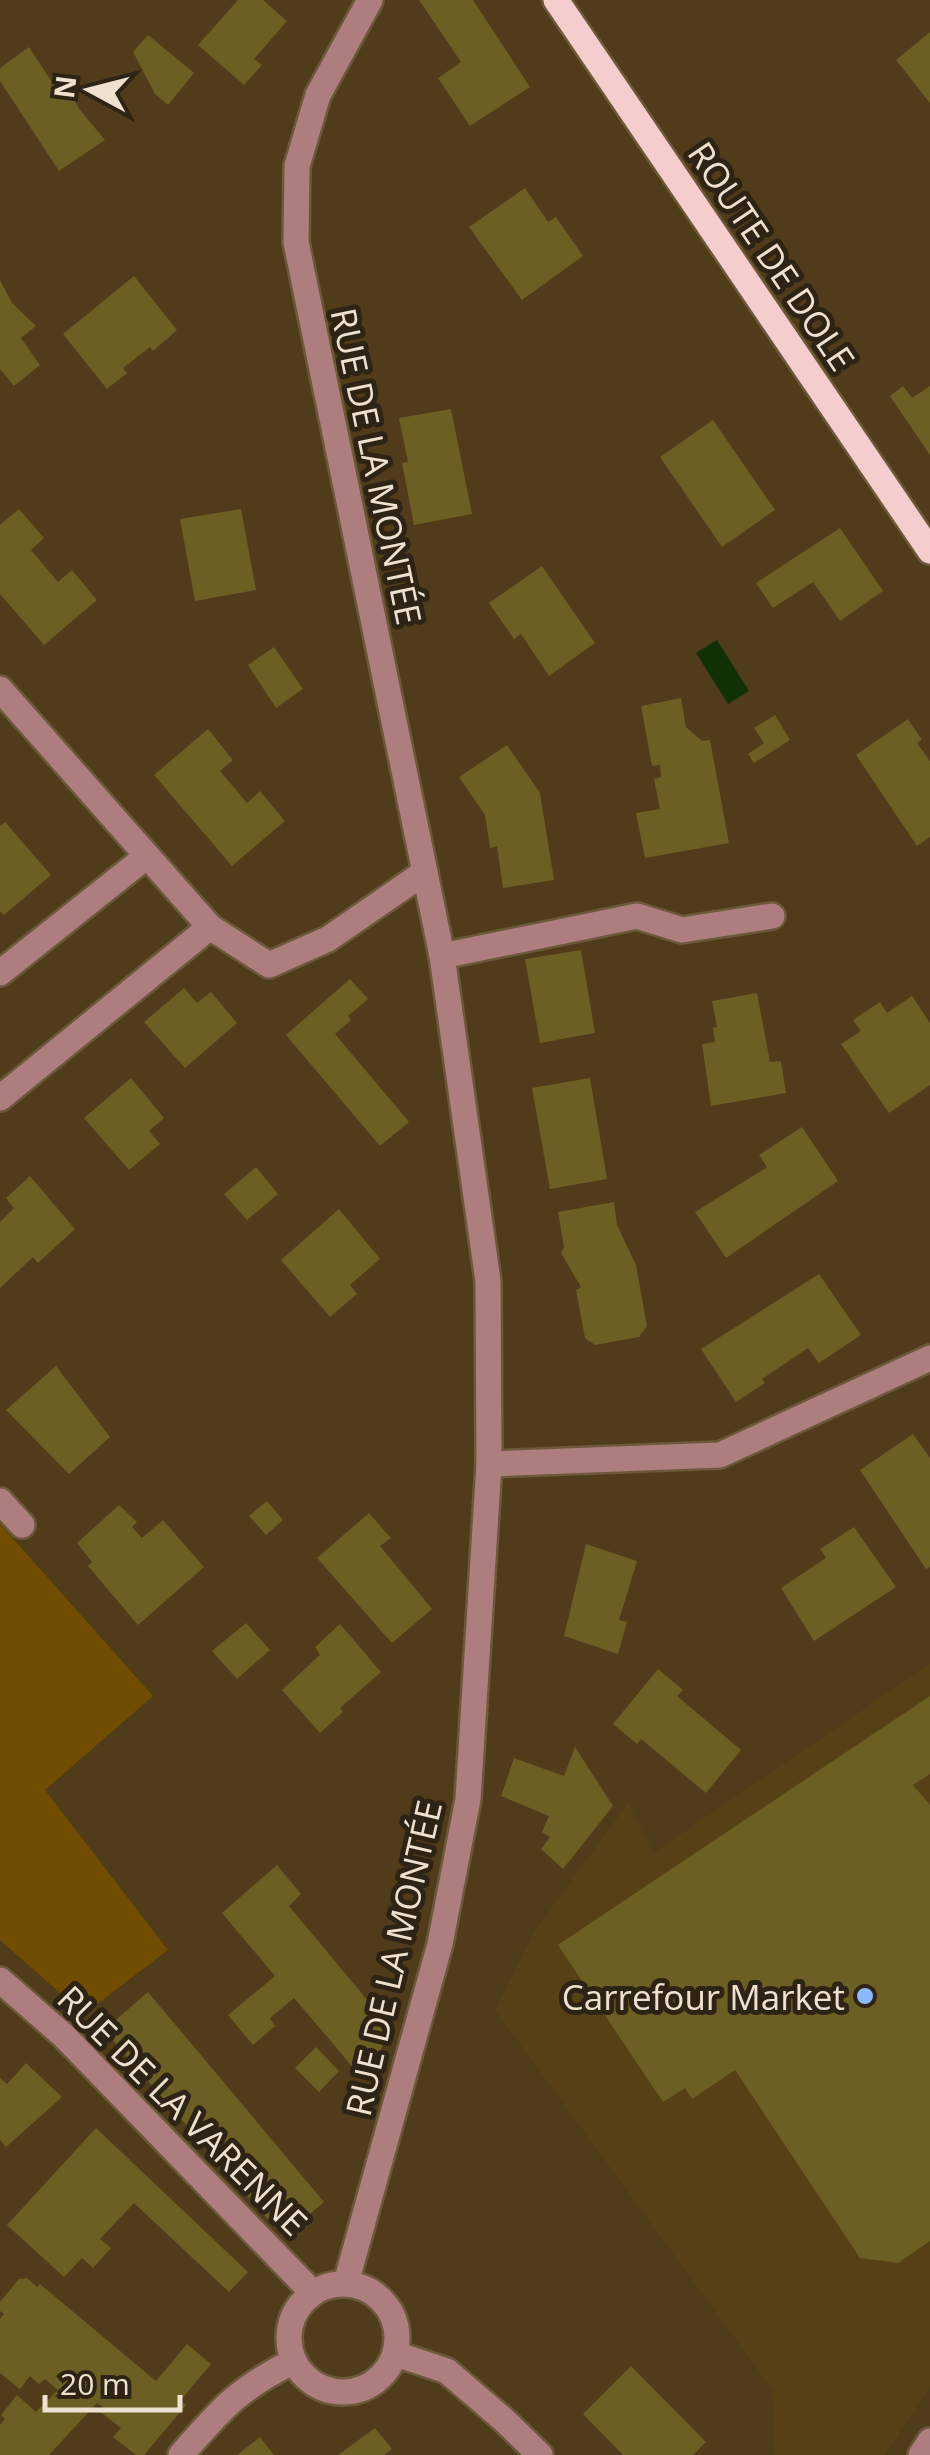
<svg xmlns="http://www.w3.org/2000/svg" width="930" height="2455" font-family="'Open Sans',sans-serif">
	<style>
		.built { fill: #584016 }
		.green { fill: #704d01 }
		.water { fill: #113104 }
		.building { fill: #6b5f24 }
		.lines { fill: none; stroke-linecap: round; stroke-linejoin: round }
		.minor-casing { stroke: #6c593b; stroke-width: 30 }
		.major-casing { stroke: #6c593b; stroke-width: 30 }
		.minor { stroke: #ae7e7e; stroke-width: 25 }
		.major { stroke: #f5cdcd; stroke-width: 25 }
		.poi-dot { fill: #8cb9fc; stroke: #2e2416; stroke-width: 4 }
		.labels { text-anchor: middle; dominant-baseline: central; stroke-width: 10; stroke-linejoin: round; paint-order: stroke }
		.street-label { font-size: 35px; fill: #eee1cf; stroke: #2e2416 }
		.poi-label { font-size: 35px; fill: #eee1cf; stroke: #2e2416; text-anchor: end }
	</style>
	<rect width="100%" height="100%" fill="#503b1a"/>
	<polygon class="built" points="930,1664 930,2387 885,2455 775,2455 772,2389 495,2010 536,1929 628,1803 653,1853"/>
	<polygon class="green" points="0,1524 153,1696 45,1790 168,1950 84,2014 0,1940"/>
	<polygon class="water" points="717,640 749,691 728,704 696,653"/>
	<g class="building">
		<polygon points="238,0 263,0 287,21 254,59 262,65 244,85 198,45"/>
		<polygon points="419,0 473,0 530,87 470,126 438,78 461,62"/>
		<polygon points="930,32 930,103 896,60"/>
		<polygon points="148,35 194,73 168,105 155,94 133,52"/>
		<polygon points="29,47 52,82 61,75 80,110 105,140 59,171 0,81 0,68"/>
		<polygon points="525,188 548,222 556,217 583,256 522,300 469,227"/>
		<polygon points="134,276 177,330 153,351 150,347 123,368 127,373 107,389 63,334"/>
		<polygon points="0,280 12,303 36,326 21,338 40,365 14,386 0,369"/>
		<polygon points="903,386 912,398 930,386 930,455 890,396"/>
		<polygon points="451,409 472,514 414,525 402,463 408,462 399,418"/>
		<polygon points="713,420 775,510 722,547 660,457"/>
		<polygon points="19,509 44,538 31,550 58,582 72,570 97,600 44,645 0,594 0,525"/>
		<polygon points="241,509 256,590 195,601 180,519"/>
		<polygon points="840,528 883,591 840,621 813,582 773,608 756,583"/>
		<polygon points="542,566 595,643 549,676 521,634 514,639 489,603"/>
		<polygon points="274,647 303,689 276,708 248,665"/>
		<polygon points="681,698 686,727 702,741 710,740 729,843 645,858 636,813 660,809 654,779 661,777 660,765 652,766 641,706"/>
		<polygon points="775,715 790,740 754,763 748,754 764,743 754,728"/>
		<polygon points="908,719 922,740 917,743 930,761 930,837 917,846 856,755"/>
		<polygon points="208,729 233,760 220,771 247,803 260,791 285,821 232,866 154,775"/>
		<polygon points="507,745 540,793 554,880 503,888 497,846 490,848 485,815 459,777"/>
		<polygon points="5,822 51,875 4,915 0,911 0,826"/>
		<polygon points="581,950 595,1033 540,1043 525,959"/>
		<polygon points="350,979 368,999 348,1016 351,1020 335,1034 409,1122 380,1146 286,1035"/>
		<polygon points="184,988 197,1003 211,992 237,1023 185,1068 144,1022"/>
		<polygon points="757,993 770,1062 781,1061 786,1093 711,1106 702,1044 715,1042 713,1028 717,1027 712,1001"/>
		<polygon points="912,996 930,1023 930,1085 889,1113 841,1044 861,1031 853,1020 880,1002 887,1013"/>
		<polygon points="131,1078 164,1118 149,1131 160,1144 129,1170 84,1118"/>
		<polygon points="590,1078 607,1179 550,1189 532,1088"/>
		<polygon points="802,1127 838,1181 726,1258 695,1212 767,1167 759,1155"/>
		<polygon points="256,1167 278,1194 247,1220 224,1194"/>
		<polygon points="30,1176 75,1229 38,1263 33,1257 0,1288 0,1222 14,1208 6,1198"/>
		<polygon points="614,1202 617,1225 636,1265 647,1326 639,1337 595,1345 585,1338 576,1290 581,1287 561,1253 564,1247 558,1212"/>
		<polygon points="339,1209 380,1259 350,1285 357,1294 330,1317 281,1260"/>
		<polygon points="819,1274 861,1335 819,1363 808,1348 762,1379 765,1383 736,1402 701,1349"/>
		<polygon points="56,1366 110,1437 69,1474 6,1410"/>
		<polygon points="913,1434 930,1458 930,1567 926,1569 860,1470"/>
		<polygon points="267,1501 283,1520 266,1535 249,1516"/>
		<polygon points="119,1505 137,1522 132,1527 142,1538 163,1520 204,1567 138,1625 88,1566 92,1562 77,1543"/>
		<polygon points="369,1513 391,1538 380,1546 432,1609 392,1643 317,1558"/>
		<polygon points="854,1527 896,1587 814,1641 781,1588 826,1558 820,1549"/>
		<polygon points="586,1544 637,1561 619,1620 627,1622 618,1654 564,1636"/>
		<polygon points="246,1623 270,1650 237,1679 212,1651"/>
		<polygon points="340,1624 381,1672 340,1708 343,1712 320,1733 282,1690 320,1655 315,1647"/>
		<polygon points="658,1669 683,1690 677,1696 741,1750 706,1793 641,1739 637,1744 613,1724"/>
		<polygon points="930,1696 930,1774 913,1785 930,1805 930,2241 898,2263 860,2258 735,2070 692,2099 685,2088 663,2102 558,1945"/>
		<polygon points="575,1747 613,1806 563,1869 541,1849 550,1837 542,1832 549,1816 501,1796 514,1758 564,1776"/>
		<polygon points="277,1865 301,1894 289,1906 388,2025 381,2050 357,2072 294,1998 270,2018 275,2026 253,2045 228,2015 275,1976 222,1913"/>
		<polygon points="148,1992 324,2202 283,2237 104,2030"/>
		<polygon points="316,2047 339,2071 319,2092 295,2068"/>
		<polygon points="26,2063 62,2097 6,2147 0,2140 0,2078 7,2084"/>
		<polygon points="96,2128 248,2272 229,2292 134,2203 100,2239 111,2248 93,2268 82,2258 64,2277 7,2225"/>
		<polygon points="27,2278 37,2287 40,2284 156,2381 187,2344 211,2364 180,2401 186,2405 144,2455 136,2455 113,2437 121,2428 99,2411 103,2407 97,2403 49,2455 0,2455 0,2425 5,2419 1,2415 17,2395 36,2412 58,2390 45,2379 39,2384 30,2376 20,2389 0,2373 0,2319 4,2314 0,2311 0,2302 19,2279"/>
		<polygon points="631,2366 706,2442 693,2455 623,2455 583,2414"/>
		<polygon points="375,2428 392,2449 384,2455 338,2455"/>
		<polygon points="260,2437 274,2455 237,2455"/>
	</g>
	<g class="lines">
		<defs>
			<g id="minor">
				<polyline points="0,689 210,927 269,965 328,939 425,872"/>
				<polyline points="442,956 637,916 682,930 772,916"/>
				<polyline points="0,973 147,856"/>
				<polyline points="0,1098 210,927"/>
				<polyline points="489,1464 720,1455 930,1358"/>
				<polyline points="0,1501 22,1525"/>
				<polyline points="0,1980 65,2037 313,2293"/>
				<polyline points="346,2283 440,1944 468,1799 489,1464 488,1281 442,956 296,242 297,166 318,95 370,0"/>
				<circle cx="343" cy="2338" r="54"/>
				<polyline points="396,2354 447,2371 505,2421 540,2455"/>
				<path d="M181 2455C221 2409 239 2388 294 2361"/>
				<polyline points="921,2455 930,2441"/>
			</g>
			<polyline id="major" points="556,0 930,551"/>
		</defs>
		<use href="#minor" class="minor-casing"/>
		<use href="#major" class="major-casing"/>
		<use href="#minor" class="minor"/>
		<use href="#major" class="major"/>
	</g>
	<circle class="poi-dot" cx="865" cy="1996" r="10"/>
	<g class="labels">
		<g class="street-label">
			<text transform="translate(772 256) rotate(56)">ROUTE DE DOLE</text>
			<text transform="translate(377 466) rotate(78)">RUE DE LA MONTÉE</text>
			<text transform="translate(393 1958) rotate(-77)">RUE DE LA MONTÉE</text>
			<text transform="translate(183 2110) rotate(45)">RUE DE LA VARENNE</text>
		</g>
		<g class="poi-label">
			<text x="845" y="1996">Carrefour Market</text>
		</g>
	</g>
	<g transform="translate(90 90) rotate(277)" stroke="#2e2416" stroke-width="8" paint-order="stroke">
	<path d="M0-8L18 38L0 25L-18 38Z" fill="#eee1cf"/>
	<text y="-15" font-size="28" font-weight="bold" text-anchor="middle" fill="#eee1cf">N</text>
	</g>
	<path d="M45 2395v15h135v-15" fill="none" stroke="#eee1cf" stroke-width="5"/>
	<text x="60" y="2395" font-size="30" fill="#eee1cf" stroke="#2e2416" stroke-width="8" paint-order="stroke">20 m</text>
</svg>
